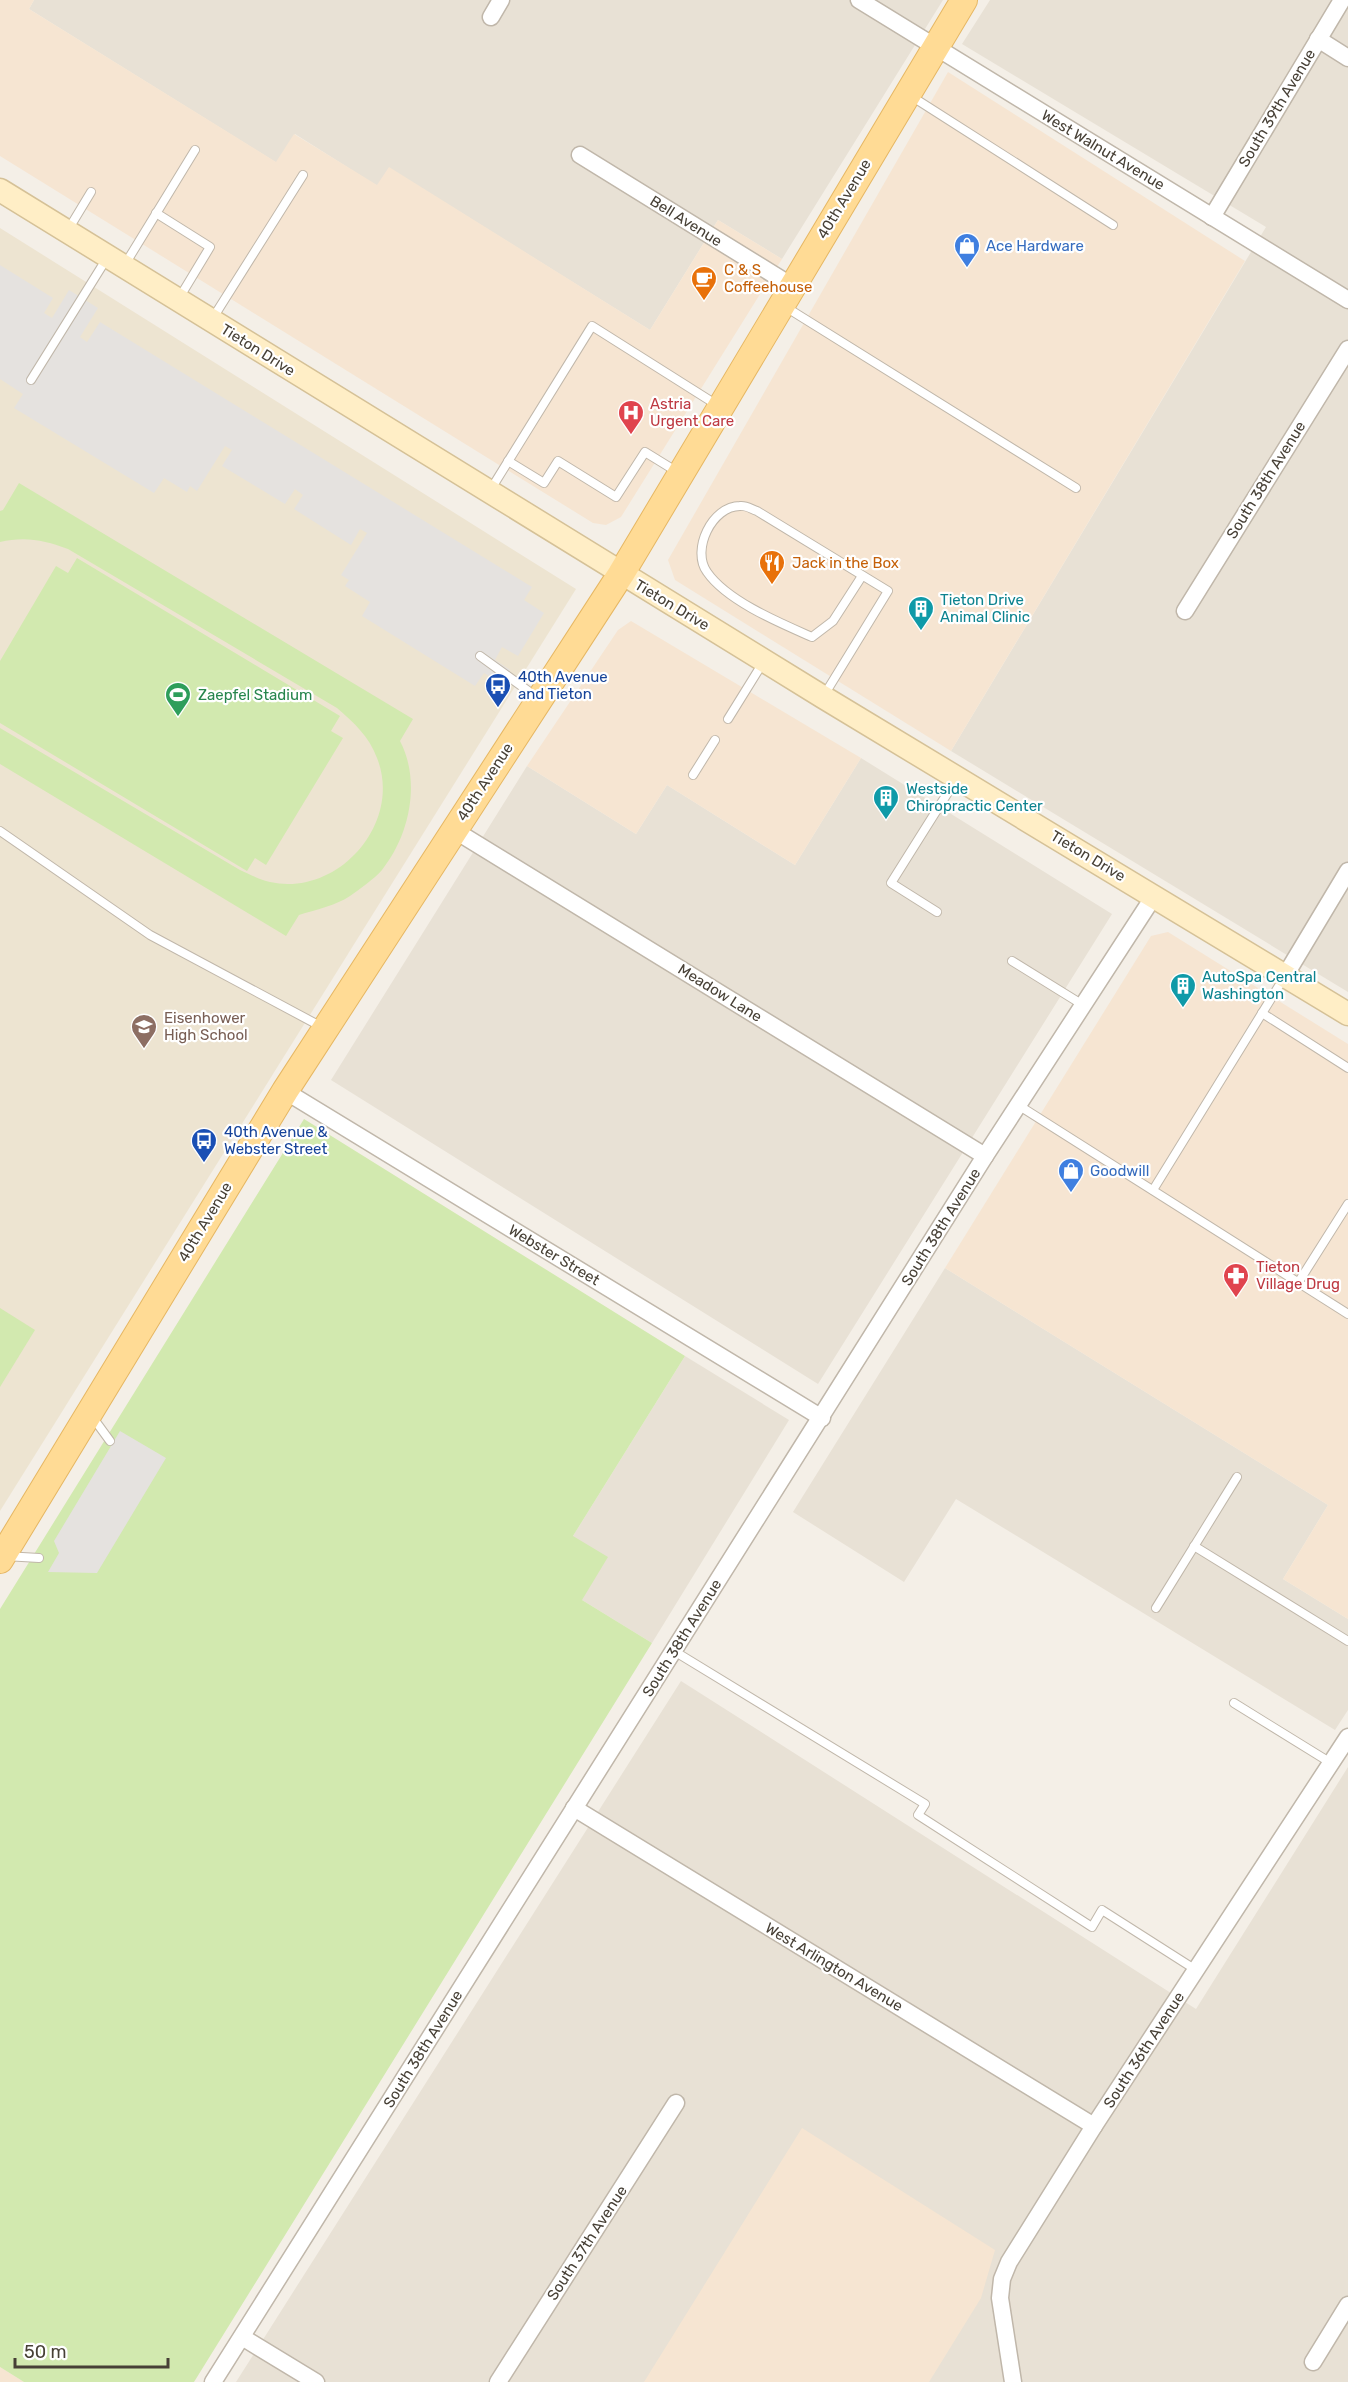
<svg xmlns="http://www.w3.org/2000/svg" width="1348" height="2382" font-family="Rubik,sans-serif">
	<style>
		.residential { fill: #e8e1d5 }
		.commercial { fill: #f6e5d2 }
		.education { fill: #ede4d1 }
		.green { fill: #d2e9af }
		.parking { fill: #e5e2df }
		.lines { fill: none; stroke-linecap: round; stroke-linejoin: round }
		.lane-casing { stroke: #c0b7aa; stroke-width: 10 }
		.street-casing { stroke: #c0b7aa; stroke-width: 19 }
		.secondary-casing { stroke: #d5c197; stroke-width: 25 }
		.primary-casing { stroke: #e6b763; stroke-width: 28 }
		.lane { stroke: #fff; stroke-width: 8 }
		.street { stroke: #fff; stroke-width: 16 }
		.secondary { stroke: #ffeec6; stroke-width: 22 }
		.primary { stroke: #ffdb95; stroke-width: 26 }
		.labels { text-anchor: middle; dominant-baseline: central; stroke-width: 4.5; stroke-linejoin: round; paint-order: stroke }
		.street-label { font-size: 15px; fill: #474036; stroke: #fff }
		.shop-label { font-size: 15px; fill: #366cbe; stroke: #fff; text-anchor: start }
		.food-label { font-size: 15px; fill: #c56008; stroke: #fff; text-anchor: start }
		.health-label { font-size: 15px; fill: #be3a42; stroke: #fff; text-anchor: start }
		.culture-label { font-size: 15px; fill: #0d838f; stroke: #fff; text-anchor: start }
		.transit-label { font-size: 15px; fill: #164399; stroke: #fff; text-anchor: start }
		.leisure-label { font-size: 15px; fill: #27864d; stroke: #fff; text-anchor: start }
		.education-label { font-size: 15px; fill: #785e54; stroke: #fff; text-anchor: start }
	</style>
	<rect width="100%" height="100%" fill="#f4efe7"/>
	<g class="residential">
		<polygon points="34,0 943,0 782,259 718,220 650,330 389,168 377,186 295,134 277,163 29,9"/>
		<polygon points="990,0 1348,0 1348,992 951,751 1266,227 962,44"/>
		<polygon points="861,758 1112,914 818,1384 331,1080 527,766 636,834 667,785 795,865"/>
		<polygon points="945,1268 1328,1505 1283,1579 1348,1619 1348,1710 1335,1730 956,1499 904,1582 793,1512"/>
		<polygon points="685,1356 789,1420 652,1643 582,1600 573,1536"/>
		<polygon points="681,1681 1196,2009 1348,1767 1348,2382 236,2382"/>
	</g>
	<g class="commercial">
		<polygon points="0,0 34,0 29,9 276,162 294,134 377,185 389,167 650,330 718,220 782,259 621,517 606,525 593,523 0,156"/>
		<polygon points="948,72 1245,261 951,751 675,580 668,560"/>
		<polygon points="631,621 861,758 795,865 667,785 636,834 527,766 618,630"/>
		<polygon points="1168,932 1348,1044 1348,1619 1283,1579 1328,1505 945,1268 1151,936"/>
		<polygon points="802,2128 995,2250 981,2298 929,2382 644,2382"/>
		<polygon points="0,2367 24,2382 0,2382"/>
	</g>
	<polygon class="education" points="0,228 576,589 0,1511"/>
	<g class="green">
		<path d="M19 483 413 719 400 741C421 781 410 835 382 870 374 879 360 889 350 896 337 905 315 910 299 915L286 936 0 764V728L240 870C249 874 260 880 270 882 338 897 403 823 377 758 369 736 354 723 337 708L68 549C45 540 24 536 0 542V511L3 510Z"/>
		<polygon points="77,558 340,716 331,731 343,738 266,865 255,858 247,871 0,723 0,661 56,566 68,573"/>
		<polygon points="304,1119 685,1356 573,1536 608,1557 582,1600 652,1643 194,2382 24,2382 0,2367 0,1609"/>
		<polygon points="0,1308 35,1330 0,1387"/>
	</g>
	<g class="parking">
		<polygon points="0,265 53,298 44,313 52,318 69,290 98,308 80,337 87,342 100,322 532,587 524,600 544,613 518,656 502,647 495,660 510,670 502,684 484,673 475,686 362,616 370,602 345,586 349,580 341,575 367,533 360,529 351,545 294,509 303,495 295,489 285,504 222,466 232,450 225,446 197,491 190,486 187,492 164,478 154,493 14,408 23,394 0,379"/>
		<polygon points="120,1431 166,1458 97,1573 48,1572 59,1553 54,1541"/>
	</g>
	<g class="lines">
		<defs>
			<g id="lane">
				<polyline points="911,96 1113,225"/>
				<polyline points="156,213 210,247 178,300"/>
				<polyline points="68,230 91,192"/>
				<polyline points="124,266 195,150"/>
				<polyline points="784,306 1076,488"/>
				<polyline points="211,321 303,175"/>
				<polyline points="31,380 107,258"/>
				<polyline points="508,461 544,483 558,461 616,497 645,452 679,473"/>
				<polyline points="491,489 592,326 717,405"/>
				<polyline points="480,656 538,698"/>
				<path d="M823 697 888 591 757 511C751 509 746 505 740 506 712 506 691 550 707 572 727 601 780 623 812 637L833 621 862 576"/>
				<polyline points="728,719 764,661"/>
				<polyline points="693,775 715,740"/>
				<polyline points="0,831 150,935 322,1027"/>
				<polyline points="937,912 891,883 957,778"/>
				<polyline points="1012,961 1083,1005"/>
				<polyline points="1262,1013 1348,1068"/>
				<polyline points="1018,1105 1348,1314"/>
				<polyline points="1153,1190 1285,976"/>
				<polyline points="1298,1283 1348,1204"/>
				<polyline points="91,1415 110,1441"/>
				<polyline points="1194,1546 1348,1641"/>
				<polyline points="5,1556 39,1558"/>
				<polyline points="1156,1608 1237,1477"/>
				<polyline points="674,1651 925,1804 918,1815 1092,1927 1102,1910 1196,1970"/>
				<polyline points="1234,1703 1331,1763"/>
			</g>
			<g id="street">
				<polyline points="859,0 1348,300"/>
				<polyline points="491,17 501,0"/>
				<polyline points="1318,39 1348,58"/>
				<polyline points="580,155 792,286"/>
				<polyline points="1212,217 1342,0"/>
				<polyline points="1185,611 1348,349"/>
				<polyline points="454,830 985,1156"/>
				<polyline points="1285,976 1348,871"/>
				<polyline points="285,1091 822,1418"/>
				<polyline points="574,1808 1094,2126"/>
				<polyline points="242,2337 316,2382"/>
				<polyline points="1313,2362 1348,2305"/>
				<polyline points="213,2382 985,1156 1154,896"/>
				<polyline points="498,2382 676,2103"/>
				<polyline points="1013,2382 1000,2298 1002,2279 1009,2262 1094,2126 1348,1737"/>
			</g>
			<polyline id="secondary" points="0,190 823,697 1348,1014"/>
			<polyline id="primary" points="0,1560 285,1091 621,574 964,0"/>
		</defs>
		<use href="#lane" class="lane-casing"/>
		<use href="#street" class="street-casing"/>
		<use href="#secondary" class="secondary-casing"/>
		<use href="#primary" class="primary-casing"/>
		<use href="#lane" class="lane"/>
		<use href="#street" class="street"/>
		<use href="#secondary" class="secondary"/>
		<use href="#primary" class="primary"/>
	</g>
	<defs>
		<symbol id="shop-pin" viewBox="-11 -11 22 30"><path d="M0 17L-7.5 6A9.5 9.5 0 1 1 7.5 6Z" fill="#3f7fe0" stroke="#fff"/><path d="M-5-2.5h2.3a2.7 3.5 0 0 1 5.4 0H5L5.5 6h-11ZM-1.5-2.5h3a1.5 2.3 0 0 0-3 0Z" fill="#fff"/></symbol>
		<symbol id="cafe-pin" viewBox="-11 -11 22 30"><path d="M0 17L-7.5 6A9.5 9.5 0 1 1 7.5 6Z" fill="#e8710a" stroke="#fff"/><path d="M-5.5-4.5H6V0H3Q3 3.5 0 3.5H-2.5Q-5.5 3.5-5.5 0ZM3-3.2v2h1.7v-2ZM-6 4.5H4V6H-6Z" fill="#fff"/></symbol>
		<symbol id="hospital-pin" viewBox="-11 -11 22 30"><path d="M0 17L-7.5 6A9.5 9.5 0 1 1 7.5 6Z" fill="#e0444e" stroke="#fff"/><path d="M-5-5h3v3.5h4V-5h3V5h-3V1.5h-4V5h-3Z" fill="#fff"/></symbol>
		<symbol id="restaurant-pin" viewBox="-11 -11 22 30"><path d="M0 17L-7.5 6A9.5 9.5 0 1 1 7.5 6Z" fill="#e8710a" stroke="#fff"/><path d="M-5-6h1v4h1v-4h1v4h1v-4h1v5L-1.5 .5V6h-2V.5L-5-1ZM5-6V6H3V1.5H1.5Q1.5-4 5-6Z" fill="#fff"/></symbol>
		<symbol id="building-pin" viewBox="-11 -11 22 30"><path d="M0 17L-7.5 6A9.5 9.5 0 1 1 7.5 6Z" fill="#0f9aa8" stroke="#fff"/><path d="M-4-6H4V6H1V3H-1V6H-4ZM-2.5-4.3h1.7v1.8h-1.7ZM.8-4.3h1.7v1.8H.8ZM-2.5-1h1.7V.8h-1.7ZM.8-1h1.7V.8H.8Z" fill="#fff"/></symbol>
		<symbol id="bus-pin" viewBox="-11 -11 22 30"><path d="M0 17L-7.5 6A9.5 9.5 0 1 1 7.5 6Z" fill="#1a4fb4" stroke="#fff"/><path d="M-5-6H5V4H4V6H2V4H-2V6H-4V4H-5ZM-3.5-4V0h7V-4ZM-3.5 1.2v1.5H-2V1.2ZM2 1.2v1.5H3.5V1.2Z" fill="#fff"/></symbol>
		<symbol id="stadium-pin" viewBox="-11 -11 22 30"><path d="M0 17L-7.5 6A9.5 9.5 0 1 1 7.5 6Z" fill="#2e9e5b" stroke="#fff"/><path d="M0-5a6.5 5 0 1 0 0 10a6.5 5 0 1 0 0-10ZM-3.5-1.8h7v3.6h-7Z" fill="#fff"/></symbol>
		<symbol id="school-pin" viewBox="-11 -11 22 30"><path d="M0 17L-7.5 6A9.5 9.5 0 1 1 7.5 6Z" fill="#8d6e63" stroke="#fff"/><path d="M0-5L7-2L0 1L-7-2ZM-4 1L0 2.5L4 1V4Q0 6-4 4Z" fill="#fff"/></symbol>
		<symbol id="pharmacy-pin" viewBox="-11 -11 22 30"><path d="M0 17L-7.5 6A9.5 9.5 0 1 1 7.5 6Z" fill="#e0444e" stroke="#fff"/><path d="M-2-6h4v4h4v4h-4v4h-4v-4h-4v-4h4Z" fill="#fff"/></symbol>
	</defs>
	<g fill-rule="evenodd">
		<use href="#shop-pin" x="952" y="231" width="30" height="40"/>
		<use href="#cafe-pin" x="689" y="264" width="30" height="40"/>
		<use href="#hospital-pin" x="616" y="398" width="30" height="40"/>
		<use href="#restaurant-pin" x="757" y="548" width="30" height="40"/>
		<use href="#building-pin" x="906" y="594" width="30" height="40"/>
		<use href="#bus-pin" x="483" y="671" width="30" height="40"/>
		<use href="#stadium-pin" x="163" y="680" width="30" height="40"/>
		<use href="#building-pin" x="871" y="783" width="30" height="40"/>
		<use href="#building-pin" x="1168" y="971" width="30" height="40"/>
		<use href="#school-pin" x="129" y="1012" width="30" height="40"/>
		<use href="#bus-pin" x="189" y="1126" width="30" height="40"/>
		<use href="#shop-pin" x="1056" y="1156" width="30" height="40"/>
		<use href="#pharmacy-pin" x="1221" y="1261" width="30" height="40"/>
	</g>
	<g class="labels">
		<g class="street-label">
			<text transform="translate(1277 108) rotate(-59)">South 39th Avenue</text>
			<text transform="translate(1103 150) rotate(31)">West Walnut Avenue</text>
			<text transform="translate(844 199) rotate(-59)">40th Avenue</text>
			<text transform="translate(686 221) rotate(32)">Bell Avenue</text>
			<text transform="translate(258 350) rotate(32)">Tieton Drive</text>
			<text transform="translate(1266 480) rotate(-58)">South 38th Avenue</text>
			<text transform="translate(672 605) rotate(31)">Tieton Drive</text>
			<text transform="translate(485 782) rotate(-57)">40th Avenue</text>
			<text transform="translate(1088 856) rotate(31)">Tieton Drive</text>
			<text transform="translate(720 993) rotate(32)">Meadow Lane</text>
			<text transform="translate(205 1222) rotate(-59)">40th Avenue</text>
			<text transform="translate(941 1227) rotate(-58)">South 38th Avenue</text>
			<text transform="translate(554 1255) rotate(31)">Webster Street</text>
			<text transform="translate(682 1638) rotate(-58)">South 38th Avenue</text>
			<text transform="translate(834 1967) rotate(31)">West Arlington Avenue</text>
			<text transform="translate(423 2049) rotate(-58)">South 38th Avenue</text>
			<text transform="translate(1144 2050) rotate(-57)">South 36th Avenue</text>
			<text transform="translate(587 2243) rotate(-57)">South 37th Avenue</text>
		</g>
		<g class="shop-label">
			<text x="986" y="246">Ace Hardware</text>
			<text x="1090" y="1171">Goodwill</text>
		</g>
		<g class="food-label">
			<text x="724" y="270">C &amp; S<tspan x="724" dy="17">Coffeehouse</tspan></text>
			<text x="792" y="563">Jack in the Box</text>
		</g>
		<g class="health-label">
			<text x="650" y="404">Astria<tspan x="650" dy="17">Urgent Care</tspan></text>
			<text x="1256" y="1267">Tieton<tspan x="1256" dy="17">Village Drug</tspan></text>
		</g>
		<g class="culture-label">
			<text x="940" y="600">Tieton Drive<tspan x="940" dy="17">Animal Clinic</tspan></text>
			<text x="906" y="789">Westside<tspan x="906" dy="17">Chiropractic Center</tspan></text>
			<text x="1202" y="977">AutoSpa Central<tspan x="1202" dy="17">Washington</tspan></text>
		</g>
		<g class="transit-label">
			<text x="518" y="677">40th Avenue<tspan x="518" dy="17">and Tieton</tspan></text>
			<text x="224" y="1132">40th Avenue &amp;<tspan x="224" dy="17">Webster Street</tspan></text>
		</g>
		<g class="leisure-label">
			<text x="198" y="695">Zaepfel Stadium</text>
		</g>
		<g class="education-label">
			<text x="164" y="1018">Eisenhower<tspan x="164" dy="17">High School</tspan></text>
		</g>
	</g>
	<path d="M15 2358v9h153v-9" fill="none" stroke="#474036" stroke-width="3"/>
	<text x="24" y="2358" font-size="18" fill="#474036" stroke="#ffffff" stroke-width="4.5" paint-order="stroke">50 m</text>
</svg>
